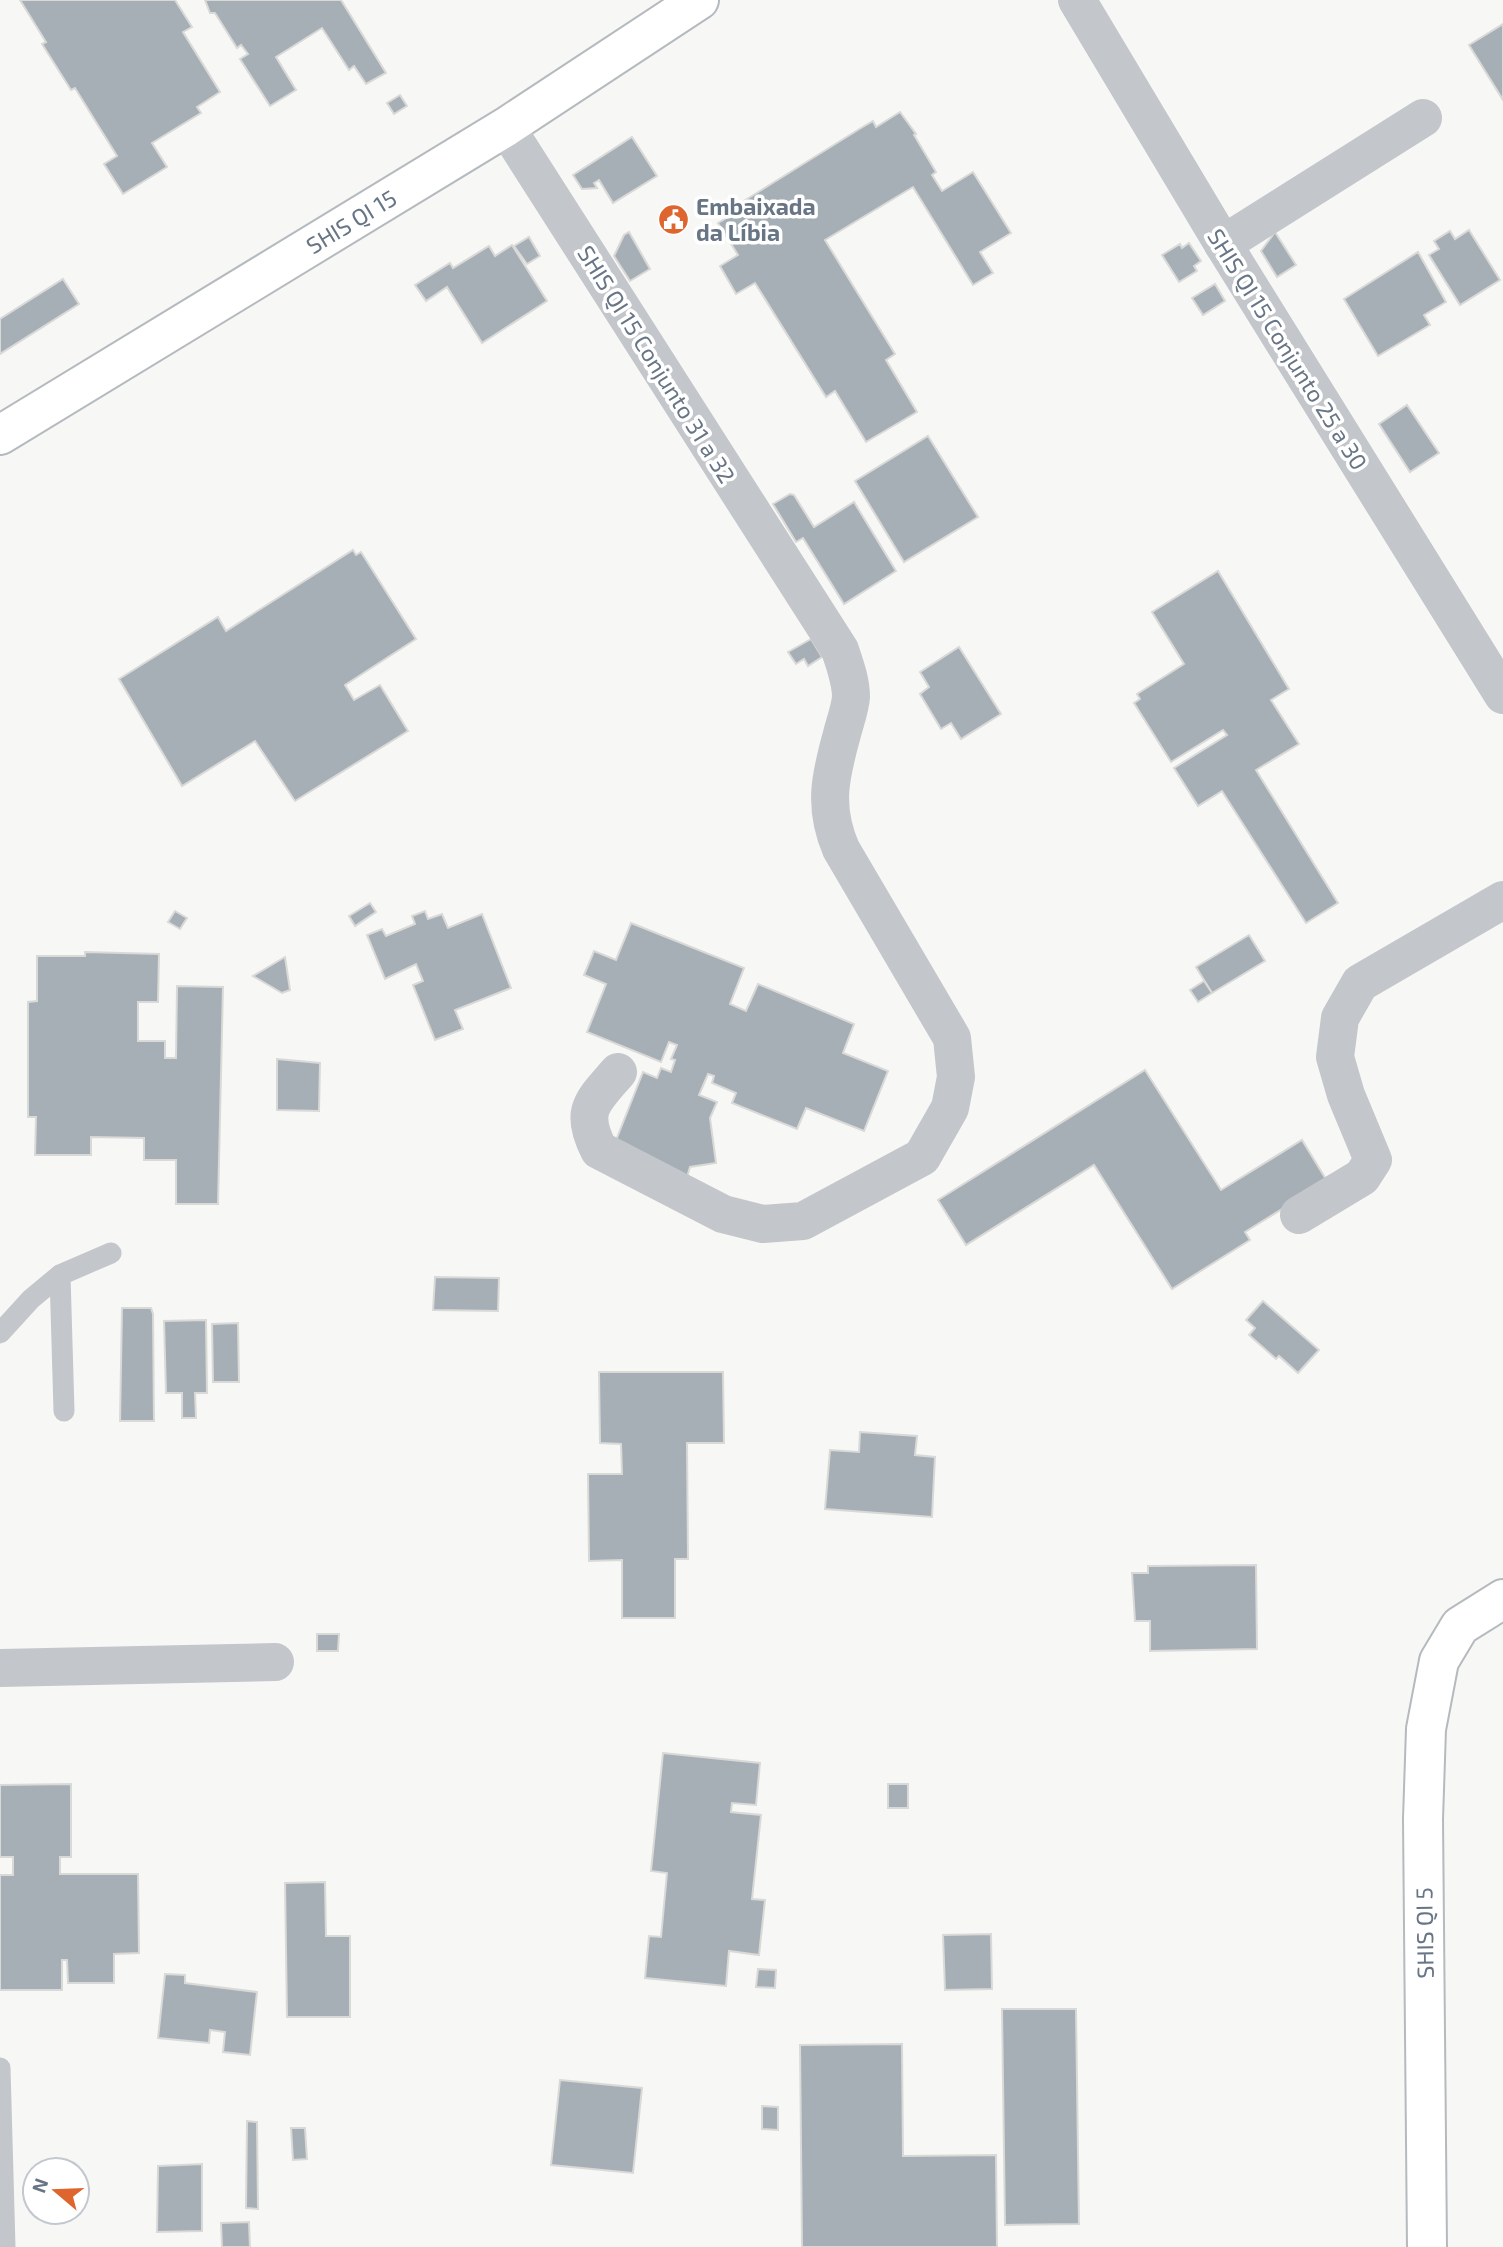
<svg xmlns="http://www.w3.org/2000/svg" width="1503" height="2247" font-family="'Exo 2',sans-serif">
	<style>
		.building { fill: #a7afb6; stroke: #d9d9d7; stroke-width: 2 }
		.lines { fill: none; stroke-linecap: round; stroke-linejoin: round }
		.secondary-casing { stroke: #b5babf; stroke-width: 42 }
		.lane { stroke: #c3c6ca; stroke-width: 21 }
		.street { stroke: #c3c6ca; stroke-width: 38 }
		.secondary { stroke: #fff; stroke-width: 38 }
		.labels { text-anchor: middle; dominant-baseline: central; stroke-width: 7; stroke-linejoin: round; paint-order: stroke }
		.poi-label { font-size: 23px; font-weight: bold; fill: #677585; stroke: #fff; text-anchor: start }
		.street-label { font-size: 23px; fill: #677585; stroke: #fff }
	</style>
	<rect width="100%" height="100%" fill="#f7f7f5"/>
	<g class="building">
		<polygon points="20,0 175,0 192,27 183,32 220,92 197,107 201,113 152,143 167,167 123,194 104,164 117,156 75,88 71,90 42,44 46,42"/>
		<polygon points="205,0 341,0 386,73 366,84 354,66 349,70 322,28 276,57 296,90 270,106 240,59 248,54 241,45 237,48 215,13 210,13"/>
		<polygon points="1503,24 1503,100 1469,45"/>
		<polygon points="400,95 407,106 394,114 387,103"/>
		<polygon points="900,112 916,134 914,135 936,172 932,175 942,191 973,172 1011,233 980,252 993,273 973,285 913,187 825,240 895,354 886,360 917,412 866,442 835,391 826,397 755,283 736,294 720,266 738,255 718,223 742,209 739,204 861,128 873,121 876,127"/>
		<polygon points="632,137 657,176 613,203 599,180 594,183 597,188 582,189 573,175"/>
		<polygon points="1469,230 1500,280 1460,305 1429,255 1439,249 1434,241 1450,231 1455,239"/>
		<polygon points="629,232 650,269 630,281 614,256 624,235"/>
		<polygon points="1275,232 1296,265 1277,277 1261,251"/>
		<polygon points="529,237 540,256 527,264 514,246"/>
		<polygon points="1189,243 1201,261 1194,266 1197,271 1179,282 1162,255 1180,244 1182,248"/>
		<polygon points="512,245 547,301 482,343 447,287 426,301 415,285 450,263 453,268 489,246 495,256"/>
		<polygon points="1418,252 1446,302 1424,315 1430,325 1378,356 1344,299"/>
		<polygon points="63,279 79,304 0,354 0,319"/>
		<polygon points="1215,284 1225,301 1203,315 1192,298"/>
		<polygon points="1407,405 1439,453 1410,472 1379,424"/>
		<polygon points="928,436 978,517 904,562 855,481"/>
		<polygon points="790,494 794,495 814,527 854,502 896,571 844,604 803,538 796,542 773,504"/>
		<polygon points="353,550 356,555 361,552 416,639 345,685 354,700 380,685 408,731 295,801 255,741 182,786 119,679 218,617 226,631"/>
		<polygon points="1218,571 1289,689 1271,700 1299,744 1256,770 1338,903 1306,923 1222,791 1198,806 1174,768 1227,735 1223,730 1171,762 1134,703 1140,699 1137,694 1184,664 1152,612"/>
		<polygon points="811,639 822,657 808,666 804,659 796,664 788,652"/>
		<polygon points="959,647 1001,714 961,739 951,723 941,729 920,694 929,687 920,672"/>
		<polygon points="370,903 376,912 355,926 349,916"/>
		<polygon points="175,911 187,918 180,929 168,922"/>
		<polygon points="425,911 428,919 442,914 448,928 482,914 511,988 455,1010 463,1029 435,1040 413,985 423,981 416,964 385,979 367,935 382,929 386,936 415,924 412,916"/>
		<polygon points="631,923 744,968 730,1004 746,1011 758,984 854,1024 843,1053 888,1071 864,1131 806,1108 797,1129 732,1103 736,1093 712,1083 714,1076 708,1074 699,1095 717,1102 710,1118 716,1163 690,1167 687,1177 613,1148 643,1072 657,1078 661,1068 671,1072 675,1060 671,1059 677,1045 669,1042 661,1062 587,1032 606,984 584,975 594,951 616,960"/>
		<polygon points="1249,935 1265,961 1212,993 1196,967"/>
		<polygon points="85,952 159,954 158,1002 138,1002 138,1041 165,1041 165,1058 176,1058 177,986 223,987 218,1204 176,1204 176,1160 144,1160 144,1138 91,1137 91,1155 35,1155 36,1117 28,1117 28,1002 37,1001 37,956 85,956"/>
		<polygon points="285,957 290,990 282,993 253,976"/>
		<polygon points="1204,981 1212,993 1198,1002 1190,990"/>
		<polygon points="277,1059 320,1063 319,1111 277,1110"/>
		<polygon points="1145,1070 1221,1190 1302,1140 1327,1181 1245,1232 1250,1240 1172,1289 1094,1165 966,1245 938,1200"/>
		<polygon points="435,1277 499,1278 498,1311 433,1310"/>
		<polygon points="1263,1301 1319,1350 1298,1373 1279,1356 1276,1359 1249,1335 1255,1328 1246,1320"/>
		<polygon points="122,1308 151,1308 153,1314 154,1421 120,1421"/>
		<polygon points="206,1320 207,1393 195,1393 196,1418 182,1418 182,1393 166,1393 164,1321"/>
		<polygon points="238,1323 239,1382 213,1382 212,1324"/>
		<polygon points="599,1372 723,1372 724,1443 687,1443 688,1559 675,1559 675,1618 622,1618 622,1560 589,1561 588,1474 622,1474 621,1444 600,1443"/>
		<polygon points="860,1432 917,1436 915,1455 935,1457 932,1517 825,1509 830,1450 859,1452"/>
		<polygon points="1256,1565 1257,1649 1150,1651 1150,1621 1135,1621 1132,1573 1148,1573 1148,1566"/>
		<polygon points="317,1634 339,1634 338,1651 317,1651"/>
		<polygon points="663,1753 760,1763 756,1805 732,1803 731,1812 761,1815 752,1899 765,1900 759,1955 729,1951 726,1986 645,1978 649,1936 661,1937 667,1873 651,1871"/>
		<polygon points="71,1784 71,1857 60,1857 60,1874 138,1874 139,1953 114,1954 114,1983 68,1983 67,1960 62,1960 62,1990 0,1990 0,1875 13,1875 13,1857 0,1857 0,1785"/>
		<rect x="888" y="1784" width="20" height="24"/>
		<polygon points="325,1882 326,1936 350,1936 350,2017 287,2017 285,1883"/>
		<polygon points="991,1934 992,1989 945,1990 943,1935"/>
		<polygon points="758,1969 776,1970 775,1988 756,1987"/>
		<polygon points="165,1974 185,1975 185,1983 257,1992 250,2055 223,2052 225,2032 210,2030 209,2043 158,2038"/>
		<polygon points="1002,2009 1076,2009 1079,2224 1005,2225"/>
		<polygon points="902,2044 903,2156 996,2155 997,2247 802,2247 800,2045"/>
		<polygon points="560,2080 642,2088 633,2173 551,2165"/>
		<polygon points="762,2106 778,2107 778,2130 762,2129"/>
		<polygon points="247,2121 257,2122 258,2209 246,2208"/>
		<polygon points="291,2128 305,2128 307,2159 293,2160"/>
		<polygon points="202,2164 202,2231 157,2232 158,2166"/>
		<polygon points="249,2222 250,2247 222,2247 221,2223"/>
	</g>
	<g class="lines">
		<defs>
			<g id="secondary">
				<path id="s1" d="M0 435 506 127 699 0"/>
				<polyline points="1427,2247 1423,1819 1426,1729 1439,1661 1460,1626 1503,1599"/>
			</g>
		</defs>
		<use href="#secondary" class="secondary-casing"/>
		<g class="lane">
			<polyline points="60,1275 64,1411"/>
			<polyline points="0,1333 31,1299 60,1275 111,1253"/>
			<polyline points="0,2068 5,2247"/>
		</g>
		<g class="street">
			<polyline points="1077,0 1223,244 1503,695"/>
			<path d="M506 127 840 650C845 665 851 681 851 697 850 709 845 722 842 734 830 777 823 807 841 849L952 1038 956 1077 950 1108 922 1157 803 1221 763 1224 723 1214 599 1150C579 1111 592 1102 618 1072"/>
			<polyline points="1223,244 1423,118"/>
			<polyline points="1299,1215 1362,1177 1373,1160 1346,1095 1335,1057 1340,1018 1360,983 1503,900"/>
			<polyline points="0,1668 275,1662"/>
		</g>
		<use href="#secondary" class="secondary"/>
	</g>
	<defs>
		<symbol id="civic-disc" viewBox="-11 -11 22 22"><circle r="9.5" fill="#de652e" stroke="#fff"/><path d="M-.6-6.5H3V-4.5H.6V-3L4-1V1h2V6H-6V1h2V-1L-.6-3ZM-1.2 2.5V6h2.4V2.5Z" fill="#fff"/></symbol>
	</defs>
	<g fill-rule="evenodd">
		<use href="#civic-disc" x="656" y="202" width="35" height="35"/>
	</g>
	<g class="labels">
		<g class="poi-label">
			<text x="696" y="206">Embaixada<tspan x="696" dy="26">da Líbia</tspan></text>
		</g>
		<g class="street-label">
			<text stroke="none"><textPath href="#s1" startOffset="411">SHIS QI 15</textPath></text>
			<text transform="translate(1288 349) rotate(58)">SHIS QI 15 Conjunto 25 a 30</text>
			<text transform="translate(657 364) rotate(58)">SHIS QI 15 Conjunto 31 a 32</text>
			<text transform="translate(1424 1933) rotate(-91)">SHIS QI 5</text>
		</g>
	</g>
	<g transform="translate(56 2191) rotate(289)"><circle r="33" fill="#ffffff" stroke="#c2c8ce" stroke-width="2"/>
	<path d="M0-5L12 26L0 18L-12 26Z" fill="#de652e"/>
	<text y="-10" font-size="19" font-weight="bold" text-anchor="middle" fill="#677585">N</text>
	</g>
</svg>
